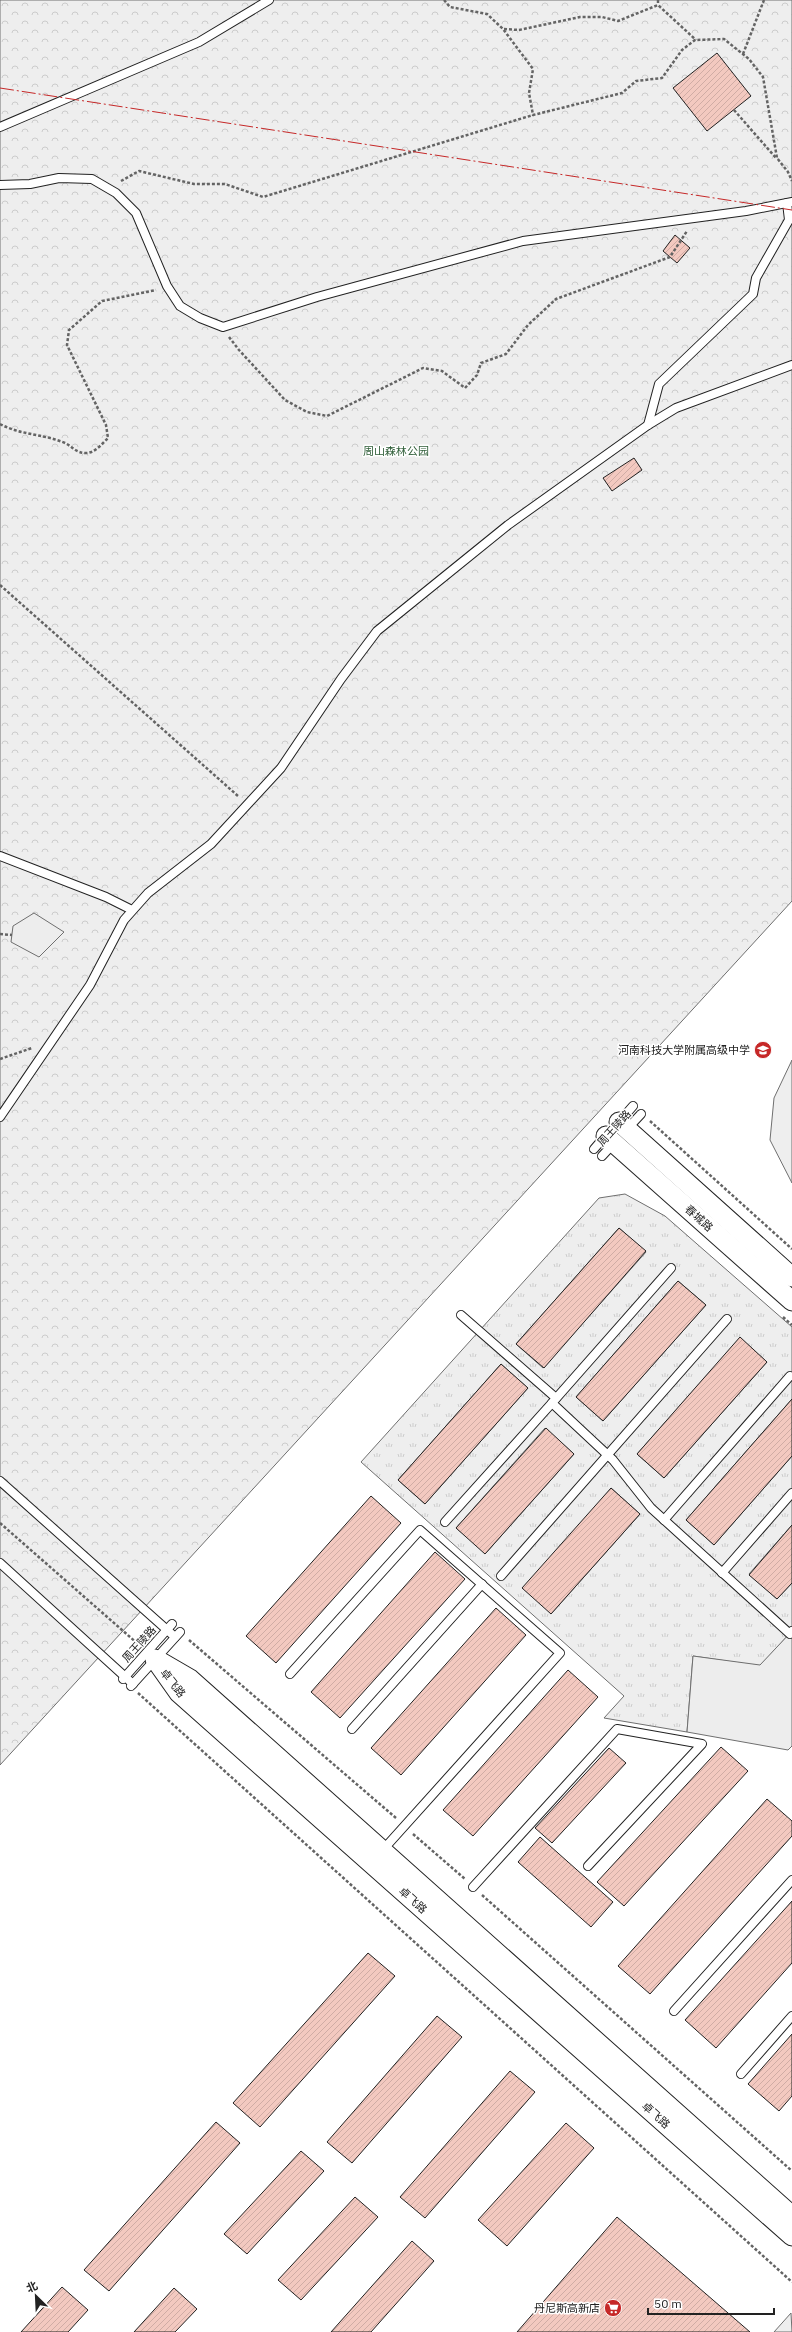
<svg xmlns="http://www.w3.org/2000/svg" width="792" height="2332" font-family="'IBM Plex Sans','Noto Sans SC',sans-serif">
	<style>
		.grass { fill: url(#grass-tufts); stroke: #6f6f6f; fill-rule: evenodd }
		.forest { fill: url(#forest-crowns); stroke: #6f6f6f }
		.park { fill: #eee; stroke: #6f6f6f }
		.parking { fill: #ededed; stroke: #6f6f6f }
		.building { fill: url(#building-hatch); stroke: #222 }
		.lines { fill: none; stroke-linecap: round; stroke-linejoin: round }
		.service-casing { stroke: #222; stroke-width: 10 }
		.tertiary-casing { stroke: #222; stroke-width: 21 }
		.path { stroke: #646464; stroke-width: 2.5; stroke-dasharray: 3 2; stroke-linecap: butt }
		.service { stroke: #fff; stroke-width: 8 }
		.tertiary { stroke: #fff; stroke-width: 19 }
		.power { stroke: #c62828; stroke-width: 1; stroke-dasharray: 14 3 2 3; stroke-linecap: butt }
		.labels { text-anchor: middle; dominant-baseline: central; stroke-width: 3; stroke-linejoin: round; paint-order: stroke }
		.park-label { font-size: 11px; fill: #2f5e38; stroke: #fff }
		.poi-label { font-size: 11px; fill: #222; stroke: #fff; text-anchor: end }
		.street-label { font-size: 11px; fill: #222; stroke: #fff }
	</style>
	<defs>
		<pattern id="grass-tufts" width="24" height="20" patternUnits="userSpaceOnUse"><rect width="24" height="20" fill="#eee"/><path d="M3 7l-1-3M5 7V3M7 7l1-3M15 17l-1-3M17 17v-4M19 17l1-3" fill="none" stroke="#ccc"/></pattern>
		<pattern id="forest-crowns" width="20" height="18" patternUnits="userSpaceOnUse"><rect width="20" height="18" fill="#eee"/><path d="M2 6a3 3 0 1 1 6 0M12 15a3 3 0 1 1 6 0" fill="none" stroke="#ccc"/></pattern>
		<pattern id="building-hatch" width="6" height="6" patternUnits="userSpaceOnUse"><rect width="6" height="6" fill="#f3c9c0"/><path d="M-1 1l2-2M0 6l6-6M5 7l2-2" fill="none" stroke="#d0aca5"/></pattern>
	</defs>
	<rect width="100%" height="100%" fill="#fff"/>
	<path class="grass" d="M625 1194 665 1216 792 1327V1399L686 1520 714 1545 792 1456V1525L749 1574 777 1599 792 1583V1631L760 1666 693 1656 687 1732 604 1718 624 1696 361 1462 599 1198ZM619 1228 646 1252 543 1368 516 1344ZM678 1281 706 1305 603 1421 576 1397ZM740 1338 767 1362 664 1478 637 1454ZM501 1364 528 1388 425 1504 398 1480ZM545 1428 574 1454 486 1553 456 1528ZM611 1488 640 1514 551 1614Z"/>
	<polygon class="forest" points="0,0 792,0 792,901 0,1765"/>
	<g class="park">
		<polygon points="792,1060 792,1183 770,1140 774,1098"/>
		<polygon points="791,2313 792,2332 774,2332"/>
	</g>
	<g class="parking">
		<polygon points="34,913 64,932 39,957 11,942 13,926"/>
		<polygon points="792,1631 792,1746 788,1750 687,1732 693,1656 760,1665"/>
	</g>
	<g class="building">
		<polygon points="717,53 751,96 707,131 673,88"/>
		<polygon points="675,235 690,248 677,263 663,251"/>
		<polygon points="634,458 642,470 612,491 603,478"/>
		<polygon points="619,1228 646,1251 544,1368 516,1344"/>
		<polygon points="678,1281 706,1305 603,1421 576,1397"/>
		<polygon points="740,1337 767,1362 664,1478 637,1454"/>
		<polygon points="501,1364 528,1388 425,1504 398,1480"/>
		<polygon points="792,1399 792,1456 714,1545 686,1520"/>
		<polygon points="546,1428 574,1454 485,1554 456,1528"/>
		<polygon points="611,1488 640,1514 551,1614 522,1588"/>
		<polygon points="371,1496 401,1523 276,1663 246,1636"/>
		<polygon points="792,1525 792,1583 777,1599 749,1575"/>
		<polygon points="435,1552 465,1579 340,1718 311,1692"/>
		<polygon points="496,1608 526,1635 401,1775 371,1748"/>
		<polygon points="568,1670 598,1697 473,1836 443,1810"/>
		<polygon points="721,1747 748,1771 624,1906 597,1882"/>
		<polygon points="609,1748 626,1763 552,1843 535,1828"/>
		<polygon points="767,1799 792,1821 792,1836 650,1994 618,1966"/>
		<polygon points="540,1837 613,1902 591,1927 518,1862"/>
		<polygon points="792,1901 792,1963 716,2048 685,2020"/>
		<polygon points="368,1953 395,1976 260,2127 233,2103"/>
		<polygon points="437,2016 462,2037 352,2163 327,2142"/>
		<polygon points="792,2034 792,2096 779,2111 748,2084"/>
		<polygon points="510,2071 535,2092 425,2218 400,2197"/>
		<polygon points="216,2122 240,2143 109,2291 84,2270"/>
		<polygon points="566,2123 594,2148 507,2246 478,2220"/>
		<polygon points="301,2151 324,2171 247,2254 224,2234"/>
		<polygon points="355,2197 378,2217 301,2300 278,2280"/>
		<polygon points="617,2217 750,2332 517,2332"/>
		<polygon points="412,2241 434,2261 371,2332 331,2332"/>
		<polygon points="62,2287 88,2310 68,2332 21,2332"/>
		<polygon points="174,2288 197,2309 175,2332 134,2332"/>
	</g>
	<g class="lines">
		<defs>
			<g id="service">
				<polyline points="0,127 199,42 269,0"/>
				<polyline points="0,185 30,184 59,178 92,179 116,193 136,213 167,286 180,306 200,318 223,327 317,297 523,241 746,211 792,202"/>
				<polyline points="648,425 659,384 753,294 756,278 789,220 787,203"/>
				<polyline points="0,856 106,897 132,910"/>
				<polyline points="0,1117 90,985 124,920 148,893 211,844 281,768 341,679 377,631 508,525 648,425 676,408 792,365"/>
				<polyline points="619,1122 633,1106"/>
				<polyline points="627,1129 641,1114"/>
				<polyline points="594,1149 606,1135"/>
				<polyline points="602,1156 615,1142"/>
				<polyline points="671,1268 552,1403 613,1460 651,1508 790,1634 792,1631"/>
				<polyline points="461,1315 556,1398"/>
				<polyline points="0,1481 175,1637"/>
				<polyline points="664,1520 790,1376"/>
				<polyline points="445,1522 552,1403"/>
				<polyline points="0,1563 133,1684"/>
				<polyline points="722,1573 792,1493"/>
				<polyline points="501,1576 727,1319"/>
				<polyline points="290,1674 420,1530 560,1653 381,1852"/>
				<polyline points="123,1679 172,1624"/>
				<polyline points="131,1686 180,1632"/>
				<polyline points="352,1729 482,1584"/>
				<polyline points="473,1887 617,1729 702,1744 588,1866"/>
				<polyline points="674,2011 792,1880"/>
				<polyline points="741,2074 792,2016"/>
			</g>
			<g id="tertiary">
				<polyline points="619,1122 792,1277"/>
				<polyline points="606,1136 792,1301"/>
				<polyline points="155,1659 179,1693 792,2236"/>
				<polyline points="159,1661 190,1679 792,2216"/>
			</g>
		</defs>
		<use href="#service" class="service-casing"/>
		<use href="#tertiary" class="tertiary-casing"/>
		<g class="path">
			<polyline points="444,0 450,7 487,14 503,29 533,69 529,93 533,115 622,93 636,81 662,78 682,50 695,40 724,39 749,59 763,77 777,158 788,172 792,181"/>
			<polyline points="658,0 658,5"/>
			<polyline points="504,29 519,30 580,17 602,17 618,21 658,5 696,40"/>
			<polyline points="743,54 764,0"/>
			<polyline points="734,110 776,158"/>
			<polyline points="121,181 139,171 194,184 225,184 263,197 533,115"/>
			<polyline points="229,337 239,350 285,400 307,412 327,416 423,368 442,371 465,388 477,375 481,363 506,354 528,325 556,299 670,257 687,231"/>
			<path d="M0 424C20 435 44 434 65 443 73 447 76 453 86 453 95 453 103 443 108 438L106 425 67 345 69 330 102 301 156 290"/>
			<polyline points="0,585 238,796"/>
			<polyline points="0,934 12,935"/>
			<polyline points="0,1059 32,1048"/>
			<polyline points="650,1121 792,1249"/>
			<polyline points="783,1317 792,1325"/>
			<polyline points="0,1523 138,1644"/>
			<polyline points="189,1640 396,1818"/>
			<polyline points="138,1693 792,2282"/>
			<polyline points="413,1834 465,1879"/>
			<polyline points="482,1895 792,2171"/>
		</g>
		<use href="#service" class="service"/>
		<use href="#tertiary" class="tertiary"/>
		<polyline class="power" points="0,88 792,210"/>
	</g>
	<defs>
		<symbol id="school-disc" viewBox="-11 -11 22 22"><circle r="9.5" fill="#c62828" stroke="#fff"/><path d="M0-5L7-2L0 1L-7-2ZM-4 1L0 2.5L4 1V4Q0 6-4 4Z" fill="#fff"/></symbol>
		<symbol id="supermarket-disc" viewBox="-11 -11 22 22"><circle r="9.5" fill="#c62828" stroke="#fff"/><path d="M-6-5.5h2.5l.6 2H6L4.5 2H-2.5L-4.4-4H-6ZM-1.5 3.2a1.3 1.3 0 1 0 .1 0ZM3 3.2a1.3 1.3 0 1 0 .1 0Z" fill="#fff"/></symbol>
	</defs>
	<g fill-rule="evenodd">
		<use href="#school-disc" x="753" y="1040" width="20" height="20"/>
		<use href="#supermarket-disc" x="603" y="2298" width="20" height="20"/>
	</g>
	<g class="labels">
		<g class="park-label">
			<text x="396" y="451">周山森林公园</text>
		</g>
		<g class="poi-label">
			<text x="750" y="1050">河南科技大学附属高级中学</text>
			<text x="600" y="2308">丹尼斯高新店</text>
		</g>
		<g class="street-label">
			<text transform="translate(614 1128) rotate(-48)">周王陵路</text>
			<text transform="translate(699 1218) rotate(42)">春城路</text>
			<text transform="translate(139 1644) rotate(-48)">周王陵路</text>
			<text transform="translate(173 1683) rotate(52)">卓飞路</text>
			<text transform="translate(413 1900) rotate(42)">卓飞路</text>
			<text transform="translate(656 2115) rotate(42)">卓飞路</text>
		</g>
	</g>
	<g transform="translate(36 2296) rotate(336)" stroke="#ffffff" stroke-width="3" paint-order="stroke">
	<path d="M0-3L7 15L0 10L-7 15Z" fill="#222222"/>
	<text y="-6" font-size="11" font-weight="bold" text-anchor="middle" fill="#222222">北</text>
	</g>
	<path d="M648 2308v6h126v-6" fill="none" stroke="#222222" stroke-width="2"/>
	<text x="654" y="2308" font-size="12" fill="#222222" stroke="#ffffff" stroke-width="3" paint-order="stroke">50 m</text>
</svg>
